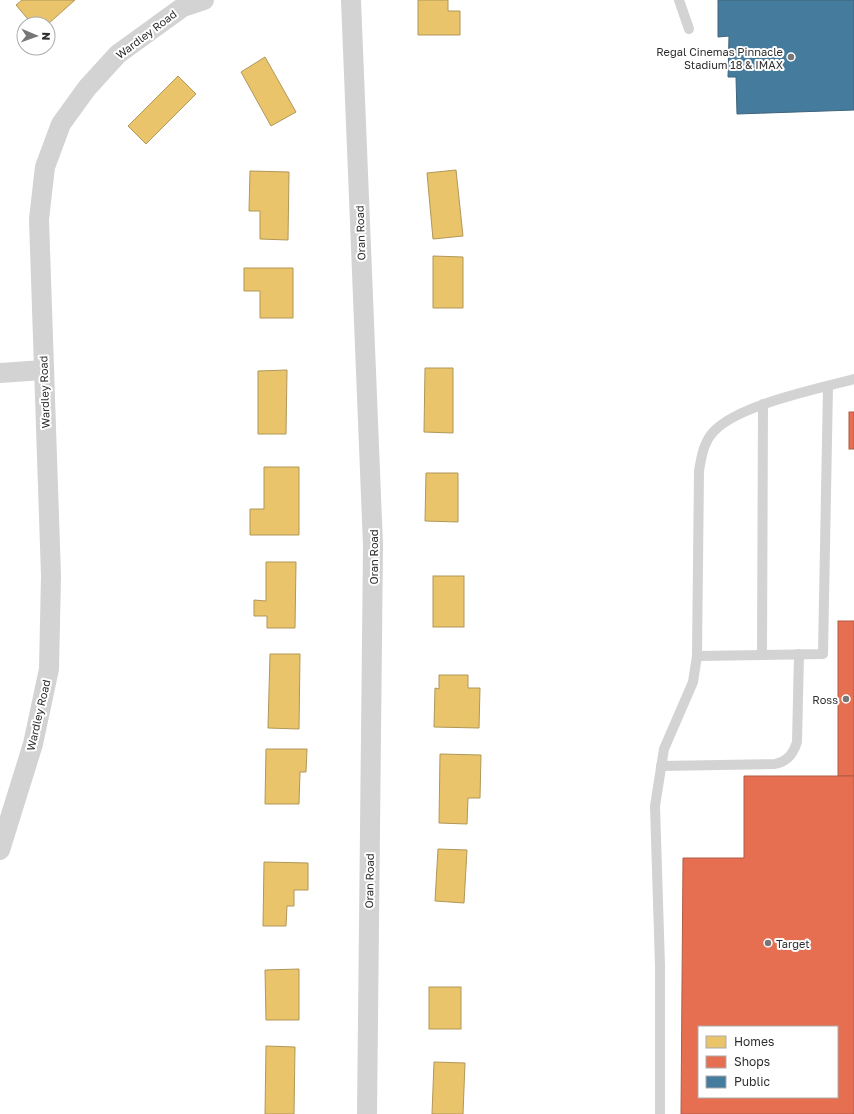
<svg xmlns="http://www.w3.org/2000/svg" width="854" height="1114" font-family="'Golos Text',sans-serif">
	<style>
		.homes { fill: #e9c46a; stroke: #b19758 }
		.shops { fill: #e76f51; stroke: #b05c46; fill-rule: evenodd }
		.public { fill: #457b9d; stroke: #3e647c }
		.lines { fill: none; stroke-linecap: round; stroke-linejoin: round }
		.service { stroke: #d3d3d3; stroke-width: 10 }
		.minor { stroke: #d3d3d3; stroke-width: 20 }
		.poi-dot { fill: #777; stroke: #fff; stroke-width: 1.5 }
		.labels { text-anchor: middle; dominant-baseline: central; stroke-width: 4; stroke-linejoin: round; paint-order: stroke }
		.street-label { font-size: 11px; fill: #2e2e2e; stroke: #fff }
		.poi-label { font-size: 11px; fill: #2e2e2e; stroke: #fff; text-anchor: end }
	</style>
	<rect width="100%" height="100%" fill="#fff"/>
	<g class="homes">
		<polygon points="22,0 75,0 48,24 32,24 16,5"/>
		<polygon points="418,0 448,0 448,11 460,11 460,35 418,35"/>
		<polygon points="265,57 296,112 271,126 241,72"/>
		<polygon points="178,76 196,94 146,144 128,126"/>
		<polygon points="456,170 463,236 433,239 427,173"/>
		<polygon points="250,171 289,172 288,240 260,239 260,211 249,211"/>
		<polygon points="433,256 463,257 463,308 433,308"/>
		<polygon points="244,268 293,268 293,318 260,318 260,291 244,291"/>
		<polygon points="425,368 453,368 453,433 424,432"/>
		<polygon points="287,370 286,434 258,434 258,371"/>
		<polygon points="264,467 299,467 299,535 250,535 250,509 264,509"/>
		<polygon points="426,473 458,473 458,522 425,521"/>
		<polygon points="266,562 296,562 295,628 267,628 267,616 254,616 254,600 266,601"/>
		<rect x="433" y="576" width="31" height="51"/>
		<polygon points="270,654 300,654 299,729 268,728"/>
		<polygon points="439,675 468,675 468,688 480,688 479,728 434,727 435,688 439,689"/>
		<polygon points="266,749 307,749 306,772 300,772 299,804 265,804"/>
		<polygon points="440,754 481,755 480,798 468,798 467,824 439,823"/>
		<polygon points="438,849 467,850 464,903 435,901"/>
		<polygon points="264,862 308,863 308,890 294,890 294,906 287,906 286,926 263,926"/>
		<polygon points="299,969 299,1020 266,1020 265,970"/>
		<rect x="429" y="987" width="32" height="42"/>
		<polygon points="266,1046 295,1047 294,1114 265,1114"/>
		<polygon points="434,1062 465,1063 463,1114 432,1114"/>
	</g>
	<g class="shops">
		<rect x="849" y="412" width="5" height="37"/>
		<rect x="838" y="621" width="16" height="155"/>
		<path d="M744 776H854V1114H681L683 858H744ZM699 1027H837V1097H699Z"/>
	</g>
	<polygon class="public" points="718,0 854,0 854,110 737,114 736,77 728,77 729,36 718,37"/>
	<g class="lines">
		<g class="service">
			<polyline points="679,0 689,29"/>
			<polyline points="762,655 763,404"/>
			<polyline points="697,656 823,654 828,386"/>
			<path d="M661 766 775 764C788 761 793 754 797 742L799 654"/>
			<path d="M660 1114V966L655 806 664 749 693 682 697 656 699 471C701 459 703 446 710 436 730 406 818 389 854 379"/>
		</g>
		<g class="minor">
			<polyline points="351,0 373,545 367,1114"/>
			<polyline points="0,373 43,370"/>
			<polyline points="0,850 33,744 49,669 51,576 39,219 45,167 61,124 87,88 118,54 183,7 204,0"/>
		</g>
	</g>
	<g class="poi-dot">
		<circle cx="791" cy="57" r="4"/>
		<circle cx="846" cy="699" r="4"/>
		<circle cx="768" cy="943" r="4"/>
	</g>
	<g class="labels">
		<g class="street-label">
			<text transform="translate(146 34) rotate(-37)">Wardley Road</text>
			<text transform="translate(360 233) rotate(-92)">Oran Road</text>
			<text transform="translate(44 392) rotate(-92)">Wardley Road</text>
			<text transform="translate(373 557) rotate(-90)">Oran Road</text>
			<text transform="translate(38 715) rotate(-77)">Wardley Road</text>
			<text transform="translate(369 881) rotate(-89)">Oran Road</text>
		</g>
		<g class="poi-label">
			<text x="783" y="51">Regal Cinemas Pinnacle<tspan x="783" dy="13">Stadium 18 &amp; IMAX</tspan></text>
			<text x="838" y="699">Ross</text>
			<text x="776" y="943" text-anchor="start">Target</text>
		</g>
	</g>
	<rect x="698" y="1026" width="140" height="72" fill="#ffffff" stroke="#ababab"/>
	<rect x="706" y="1036" width="20" height="12" fill="#e9c46a" stroke="#ababab"/>
	<text x="734" y="1046" font-size="12" fill="#2e2e2e">Homes</text>
	<rect x="706" y="1056" width="20" height="12" fill="#e76f51" stroke="#ababab"/>
	<text x="734" y="1066" font-size="12" fill="#2e2e2e">Shops</text>
	<rect x="706" y="1076" width="20" height="12" fill="#457b9d" stroke="#ababab"/>
	<text x="734" y="1086" font-size="12" fill="#2e2e2e">Public</text>
	<g transform="translate(36 36) rotate(92)"><circle r="19" fill="#ffffff" stroke="#ababab"/>
	<path d="M0-3L7 15L0 10L-7 15Z" fill="#777777"/>
	<text y="-6" font-size="11" font-weight="bold" text-anchor="middle" fill="#2e2e2e">N</text>
	</g>
</svg>
